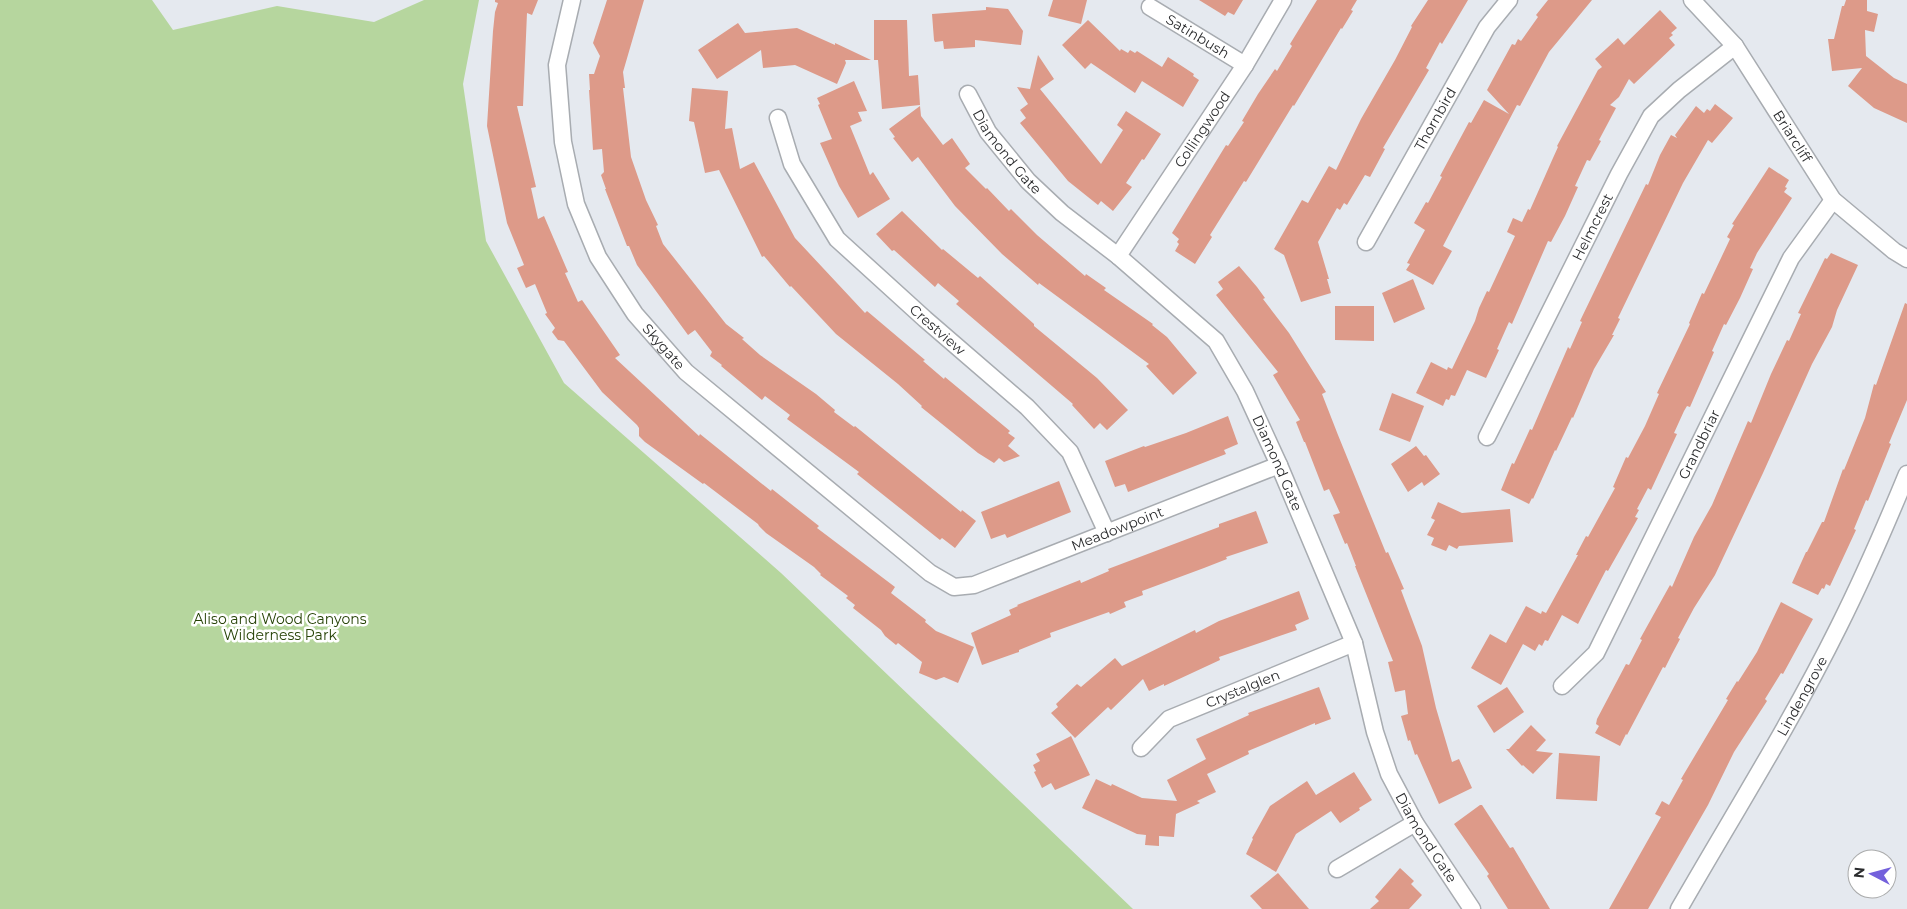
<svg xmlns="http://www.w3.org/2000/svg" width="1907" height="909" font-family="Montserrat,sans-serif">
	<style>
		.green { fill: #b6d69e }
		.building { fill: #dd9a89 }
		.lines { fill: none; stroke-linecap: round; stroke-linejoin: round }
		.minor-casing { stroke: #a8acb1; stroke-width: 19 }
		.minor { stroke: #fff; stroke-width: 16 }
		.labels { text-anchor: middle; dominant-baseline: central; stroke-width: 5; stroke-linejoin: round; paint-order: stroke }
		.street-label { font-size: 14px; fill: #2b2c2e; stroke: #fff }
		.park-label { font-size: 14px; fill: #264206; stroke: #fff }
	</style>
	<rect width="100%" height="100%" fill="#e5e9ef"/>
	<polygon class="green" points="0,0 152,0 173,30 277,6 374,22 424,0 479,0 463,84 486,241 564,383 781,573 1133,909 0,909"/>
	<g class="building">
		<polygon points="495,0 538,0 532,15 527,13 523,106 517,106 536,187 531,188 538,219 544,216 568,272 565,273 578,302 582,300 620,355 615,358 699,436 700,434 771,491 772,489 819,526 817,528 895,587 891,593 926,620 925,622 936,631 974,647 958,683 944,677 936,680 919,673 922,662 898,643 896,645 885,636 881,630 853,608 855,605 846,598 848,596 820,575 821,574 814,567 766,533 759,526 758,524 704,483 703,484 645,442 639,436 639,428 637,425 602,392 564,341 558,340 552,332 555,328 545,314 547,313 535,284 526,288 517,268 524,265 507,223 487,126 493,31 495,12 498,3 495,2"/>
		<polygon points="607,0 644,0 623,72 625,88 623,88 631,157 646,200 658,225 656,226 663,244 726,324 744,338 742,339 760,355 816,394 835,410 834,412 854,427 855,426 961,512 962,510 976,521 955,548 942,538 940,540 857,474 859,472 787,419 790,415 765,396 762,400 721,366 722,365 710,356 712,352 695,330 688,335 637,265 629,246 627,246 605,189 606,189 601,175 604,172 602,149 593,150 589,90 590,90 589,74 594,74 600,56 593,43"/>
		<polygon points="1053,0 1087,0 1081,24 1048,16"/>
		<polygon points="1199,0 1243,0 1234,15 1228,12 1225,16"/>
		<polygon points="1317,0 1357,0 1351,10 1353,11 1342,29 1341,28 1294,106 1293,105 1246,182 1244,181 1210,235 1212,237 1195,264 1175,251 1179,244 1177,242 1179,239 1172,233 1226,145 1228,146 1244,122 1242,121 1258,94 1275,69 1277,71 1292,46 1290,44"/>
		<polygon points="1428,0 1468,0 1442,44 1440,42 1426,68 1429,70 1383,148 1385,149 1370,177 1365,175 1347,205 1344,203 1340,210 1337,208 1318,242 1329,279 1327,279 1331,293 1301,302 1284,255 1274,249 1302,200 1308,203 1329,166 1336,170 1361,119 1395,60 1412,27 1411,26"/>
		<polygon points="1548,0 1592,0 1549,52 1520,106 1517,105 1443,246 1452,251 1433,285 1406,270 1410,264 1407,263 1425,230 1414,223 1426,202 1428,203 1442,177 1440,176 1469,122 1471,123 1484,100 1509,114 1487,90 1512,44 1515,45 1518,39 1521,41 1538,17 1536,15"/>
		<polygon points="1846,0 1867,0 1867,11 1878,14 1874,32 1865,30 1866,56 1894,78 1907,84 1907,123 1874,108 1848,86 1862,68 1832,71 1828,39 1834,39 1842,6 1844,6"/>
		<polygon points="986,7 1008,9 1023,31 1021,45 975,40 975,47 944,49 943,41 935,42 934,40 932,14 986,10"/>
		<polygon points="1660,10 1677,28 1671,33 1673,35 1669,38 1675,45 1634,84 1629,79 1619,97 1610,105 1616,108 1599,140 1601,141 1590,161 1587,160 1575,186 1578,187 1565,216 1551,242 1548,241 1512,324 1509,322 1497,349 1499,350 1486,378 1467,370 1455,396 1451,395 1449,400 1446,399 1443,406 1416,393 1431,362 1447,370 1448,367 1452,369 1475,321 1479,308 1487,291 1489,292 1515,236 1507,232 1513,218 1522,222 1528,209 1530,210 1553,158 1558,147 1557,146 1598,70 1602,67 1595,59 1618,38 1624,45"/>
		<polygon points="874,20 907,20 909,76 918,75 920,105 882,109 878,60 874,60"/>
		<polygon points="1088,20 1120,51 1121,49 1128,53 1130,50 1135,53 1137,51 1162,67 1168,57 1194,74 1193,76 1199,80 1183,107 1142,81 1135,93 1091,63 1085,69 1062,45"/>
		<polygon points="738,23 745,33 797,28 835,45 835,43 871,60 845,60 846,63 837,84 795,65 763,68 761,50 717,79 698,50"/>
		<polygon points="1038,55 1054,79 1040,89 1101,164 1123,130 1117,125 1126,111 1161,134 1144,160 1142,159 1126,183 1132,187 1113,211 1101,201 1098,205 1068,181 1020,123 1026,118 1020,110 1028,104 1017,87 1030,89"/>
		<polygon points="854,81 867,111 858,112 862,121 850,126 870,175 873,172 890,199 858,218 839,186 820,143 832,139 818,105 820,104 817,98"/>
		<polygon points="692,88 728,91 725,129 732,128 740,169 754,162 795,238 865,313 867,311 925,360 923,361 944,379 945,377 1010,431 1008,433 1015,438 1008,446 1020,456 1004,462 999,458 994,463 978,453 921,407 922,406 898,384 836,334 791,286 790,287 764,256 762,257 719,170 705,173 694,122 689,121"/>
		<polygon points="1715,104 1733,118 1712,143 1708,140 1683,183 1618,318 1620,319 1612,335 1614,335 1594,369 1573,418 1572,417 1556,451 1555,450 1533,499 1532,498 1529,504 1501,490 1512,463 1514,464 1530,429 1532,430 1568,347 1570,349 1582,322 1580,321 1646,184 1648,185 1660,155 1671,135 1677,138 1675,135 1696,106 1704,113 1707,109 1710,111"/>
		<polygon points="920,106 921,116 943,145 952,138 970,164 965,168 986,189 987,188 1009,211 1011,209 1037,235 1085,276 1086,274 1106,288 1104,290 1153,324 1152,325 1167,337 1197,373 1173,395 1146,366 1149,364 1039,283 1038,285 1002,254 955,206 918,157 912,162 893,138 895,137 889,129"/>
		<polygon points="1769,167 1789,180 1785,187 1787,188 1784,192 1792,198 1757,253 1750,268 1753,269 1740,298 1726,325 1724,324 1712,351 1714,352 1690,407 1687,406 1684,411 1674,433 1677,434 1651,490 1648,488 1637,509 1639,510 1635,517 1638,518 1608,571 1606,570 1578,624 1562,615 1548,641 1545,640 1542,646 1539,644 1535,651 1523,644 1501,685 1471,668 1490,634 1506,643 1526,606 1541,614 1542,611 1546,613 1578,555 1576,555 1586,536 1588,537 1615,488 1613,487 1626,457 1628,458 1645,426 1659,394 1657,393 1690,324 1689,323 1702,293 1704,294 1730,239 1727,237 1734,225 1732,224"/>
		<polygon points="902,211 942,250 943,249 978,278 980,276 1034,324 1034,326 1097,378 1128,410 1107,430 1100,423 1094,429 1072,405 1073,404 956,304 959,301 938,283 935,287 894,250 892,251 876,234"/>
		<polygon points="1831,253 1858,265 1837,310 1832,327 1812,364 1763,473 1715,575 1694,608 1678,638 1680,639 1672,654 1665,668 1663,667 1627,735 1626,734 1620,746 1595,733 1599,726 1596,724 1597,719 1626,664 1629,665 1642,640 1640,639 1670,585 1672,587 1694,537 1712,505 1748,421 1751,423 1771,374 1787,340 1789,341 1801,314 1798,313 1825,258 1827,259"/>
		<polygon points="1239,266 1257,287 1265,298 1263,299 1289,333 1326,392 1322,394 1338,435 1386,553 1388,552 1404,589 1401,590 1422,646 1436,708 1452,762 1459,759 1472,788 1439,804 1417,754 1415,755 1410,740 1408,741 1401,716 1408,714 1405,690 1395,692 1388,662 1393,661 1355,566 1356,566 1347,543 1345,544 1333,515 1340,513 1329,489 1324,491 1305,442 1304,442 1296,422 1300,420 1273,375 1278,372 1216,295 1223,289 1218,282"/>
		<polygon points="1413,279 1425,309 1394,323 1382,293"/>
		<polygon points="1905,303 1907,304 1907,400 1889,443 1891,444 1868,501 1866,500 1854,529 1856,530 1830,586 1826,584 1824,589 1822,588 1818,595 1792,583 1806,552 1807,552 1822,522 1824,522 1843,469 1844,470 1865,418 1874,384 1876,385"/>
		<polygon points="1335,306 1374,306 1374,341 1335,340"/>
		<polygon points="1392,393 1424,406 1410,442 1379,430"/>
		<polygon points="1228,416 1238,444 1224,450 1226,454 1128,492 1125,484 1115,487 1105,461 1144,446 1145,447 1186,433"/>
		<polygon points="1416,446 1424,456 1426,455 1440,474 1424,486 1422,482 1408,492 1391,464"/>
		<polygon points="1059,481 1071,512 1007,538 1005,534 991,539 981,512"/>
		<polygon points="1438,502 1462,513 1510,509 1513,542 1459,546 1457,549 1449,545 1446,551 1431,545 1434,538 1427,535 1435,520 1431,518"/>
		<polygon points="1256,511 1268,543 1226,557 1227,559 1204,568 1142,591 1143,595 1124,602 1126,607 1110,614 1109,612 1050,633 1051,637 1019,650 1019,652 982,665 971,633 1011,615 1009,610 1018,606 1017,605 1080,580 1081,583 1109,571 1108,569 1219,527 1219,524"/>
		<polygon points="1299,591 1309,619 1295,625 1297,630 1219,657 1220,660 1164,686 1164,684 1149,691 1143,679 1111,710 1108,707 1075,738 1051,713 1058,707 1056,704 1077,684 1081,687 1115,658 1122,666 1195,630 1196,633 1219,621"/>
		<polygon points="1781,602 1813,619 1783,674 1781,673 1765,699 1767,701 1734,752 1708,805 1648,909 1609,909 1661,817 1655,814 1662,801 1669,805 1683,780 1681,779 1728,700 1726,699 1737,681 1738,682 1757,652"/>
		<polygon points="1319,687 1331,719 1315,725 1315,723 1248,751 1249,754 1207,774 1216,792 1197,801 1200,803 1176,814 1174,837 1159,836 1159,846 1145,845 1146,835 1137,834 1082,808 1096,779 1111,786 1112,784 1142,798 1177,801 1167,780 1206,759 1196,739 1249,715 1248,713"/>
		<polygon points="1507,687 1524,712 1494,733 1477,706"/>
		<polygon points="1531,725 1546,740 1536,751 1553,753 1533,774 1523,765 1522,766 1506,749 1509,749"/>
		<polygon points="1071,736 1090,775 1055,790 1051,783 1042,788 1034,772 1036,771 1033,765 1040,761 1036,754"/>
		<polygon points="1559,753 1600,756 1597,801 1556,799"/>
		<polygon points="1354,772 1372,800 1359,808 1360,810 1340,823 1331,811 1296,834 1276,872 1246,854 1253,839 1252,838 1255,833 1270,806 1307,781 1316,795"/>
		<polygon points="1480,805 1482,805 1510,848 1513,847 1550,909 1508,909 1487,876 1489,874 1454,824"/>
		<polygon points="1400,868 1414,881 1411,884 1422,895 1409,909 1370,909 1379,901 1375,897"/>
		<polygon points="1278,873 1309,909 1262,909 1250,896"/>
	</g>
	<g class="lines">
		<defs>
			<g id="minor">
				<path id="s1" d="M572 0 557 65 563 142 576 204 598 257 635 314 686 372 930 573 954 587 974 585 1279 465"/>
				<path id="s2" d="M1692 0 1735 46 1833 200 1894 251 1907 259"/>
				<path id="s3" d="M1150 7 1245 65"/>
				<path id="s4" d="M968 94 988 132 1028 181 1062 213 1118 256 1216 341 1245 391 1279 465 1354 643 1375 732 1389 774 1415 823 1472 909"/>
				<path id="s5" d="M778 118 792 164 837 239 925 319 1027 407 1070 452 1107 533"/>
				<path id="s6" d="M1366 242 1487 27 1509 0"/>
				<path id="s7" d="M1118 256 1245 65 1283 0"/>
				<path id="s8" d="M1487 437 1619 174 1651 116 1679 90 1735 46"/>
				<path id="s9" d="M1562 686 1596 653 1791 258 1833 200"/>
				<path id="s10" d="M1141 748 1169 719 1354 643"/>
				<polyline points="1337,869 1415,823"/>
				<path id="s11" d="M1679 909C1733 815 1791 723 1839 626 1864 576 1886 525 1907 474"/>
			</g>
		</defs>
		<use href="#minor" class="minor-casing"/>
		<use href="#minor" class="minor"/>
	</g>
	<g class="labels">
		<g class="street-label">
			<text stroke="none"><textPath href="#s3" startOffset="56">Satinbush</textPath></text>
			<text stroke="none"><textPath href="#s6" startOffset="141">Thornbird</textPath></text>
			<text stroke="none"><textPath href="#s7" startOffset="152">Collingwood</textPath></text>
			<text stroke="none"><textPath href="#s2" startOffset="170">Briarcliff</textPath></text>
			<text stroke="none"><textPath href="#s4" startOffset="70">Diamond Gate</textPath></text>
			<text stroke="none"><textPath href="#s8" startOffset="235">Helmcrest</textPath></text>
			<text stroke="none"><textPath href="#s5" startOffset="271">Crestview</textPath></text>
			<text stroke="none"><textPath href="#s1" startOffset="376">Skygate</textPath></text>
			<text stroke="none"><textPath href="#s9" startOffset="280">Grandbriar</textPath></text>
			<text stroke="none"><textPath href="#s4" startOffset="490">Diamond Gate</textPath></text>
			<text stroke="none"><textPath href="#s1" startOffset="928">Meadowpoint</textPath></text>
			<text stroke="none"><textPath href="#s10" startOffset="120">Crystalglen</textPath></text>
			<text stroke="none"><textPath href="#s11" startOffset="246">Lindengrove</textPath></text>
			<text stroke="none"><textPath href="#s4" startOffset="895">Diamond Gate</textPath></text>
		</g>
		<g class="park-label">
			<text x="280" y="619">Aliso and Wood Canyons<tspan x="280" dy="16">Wilderness Park</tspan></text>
		</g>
	</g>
	<g transform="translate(1872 874) rotate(276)"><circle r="24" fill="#ffffff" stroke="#aaabab"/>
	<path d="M0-4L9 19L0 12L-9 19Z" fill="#7461dc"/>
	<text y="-8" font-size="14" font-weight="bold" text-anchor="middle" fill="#2b2c2e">N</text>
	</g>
</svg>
